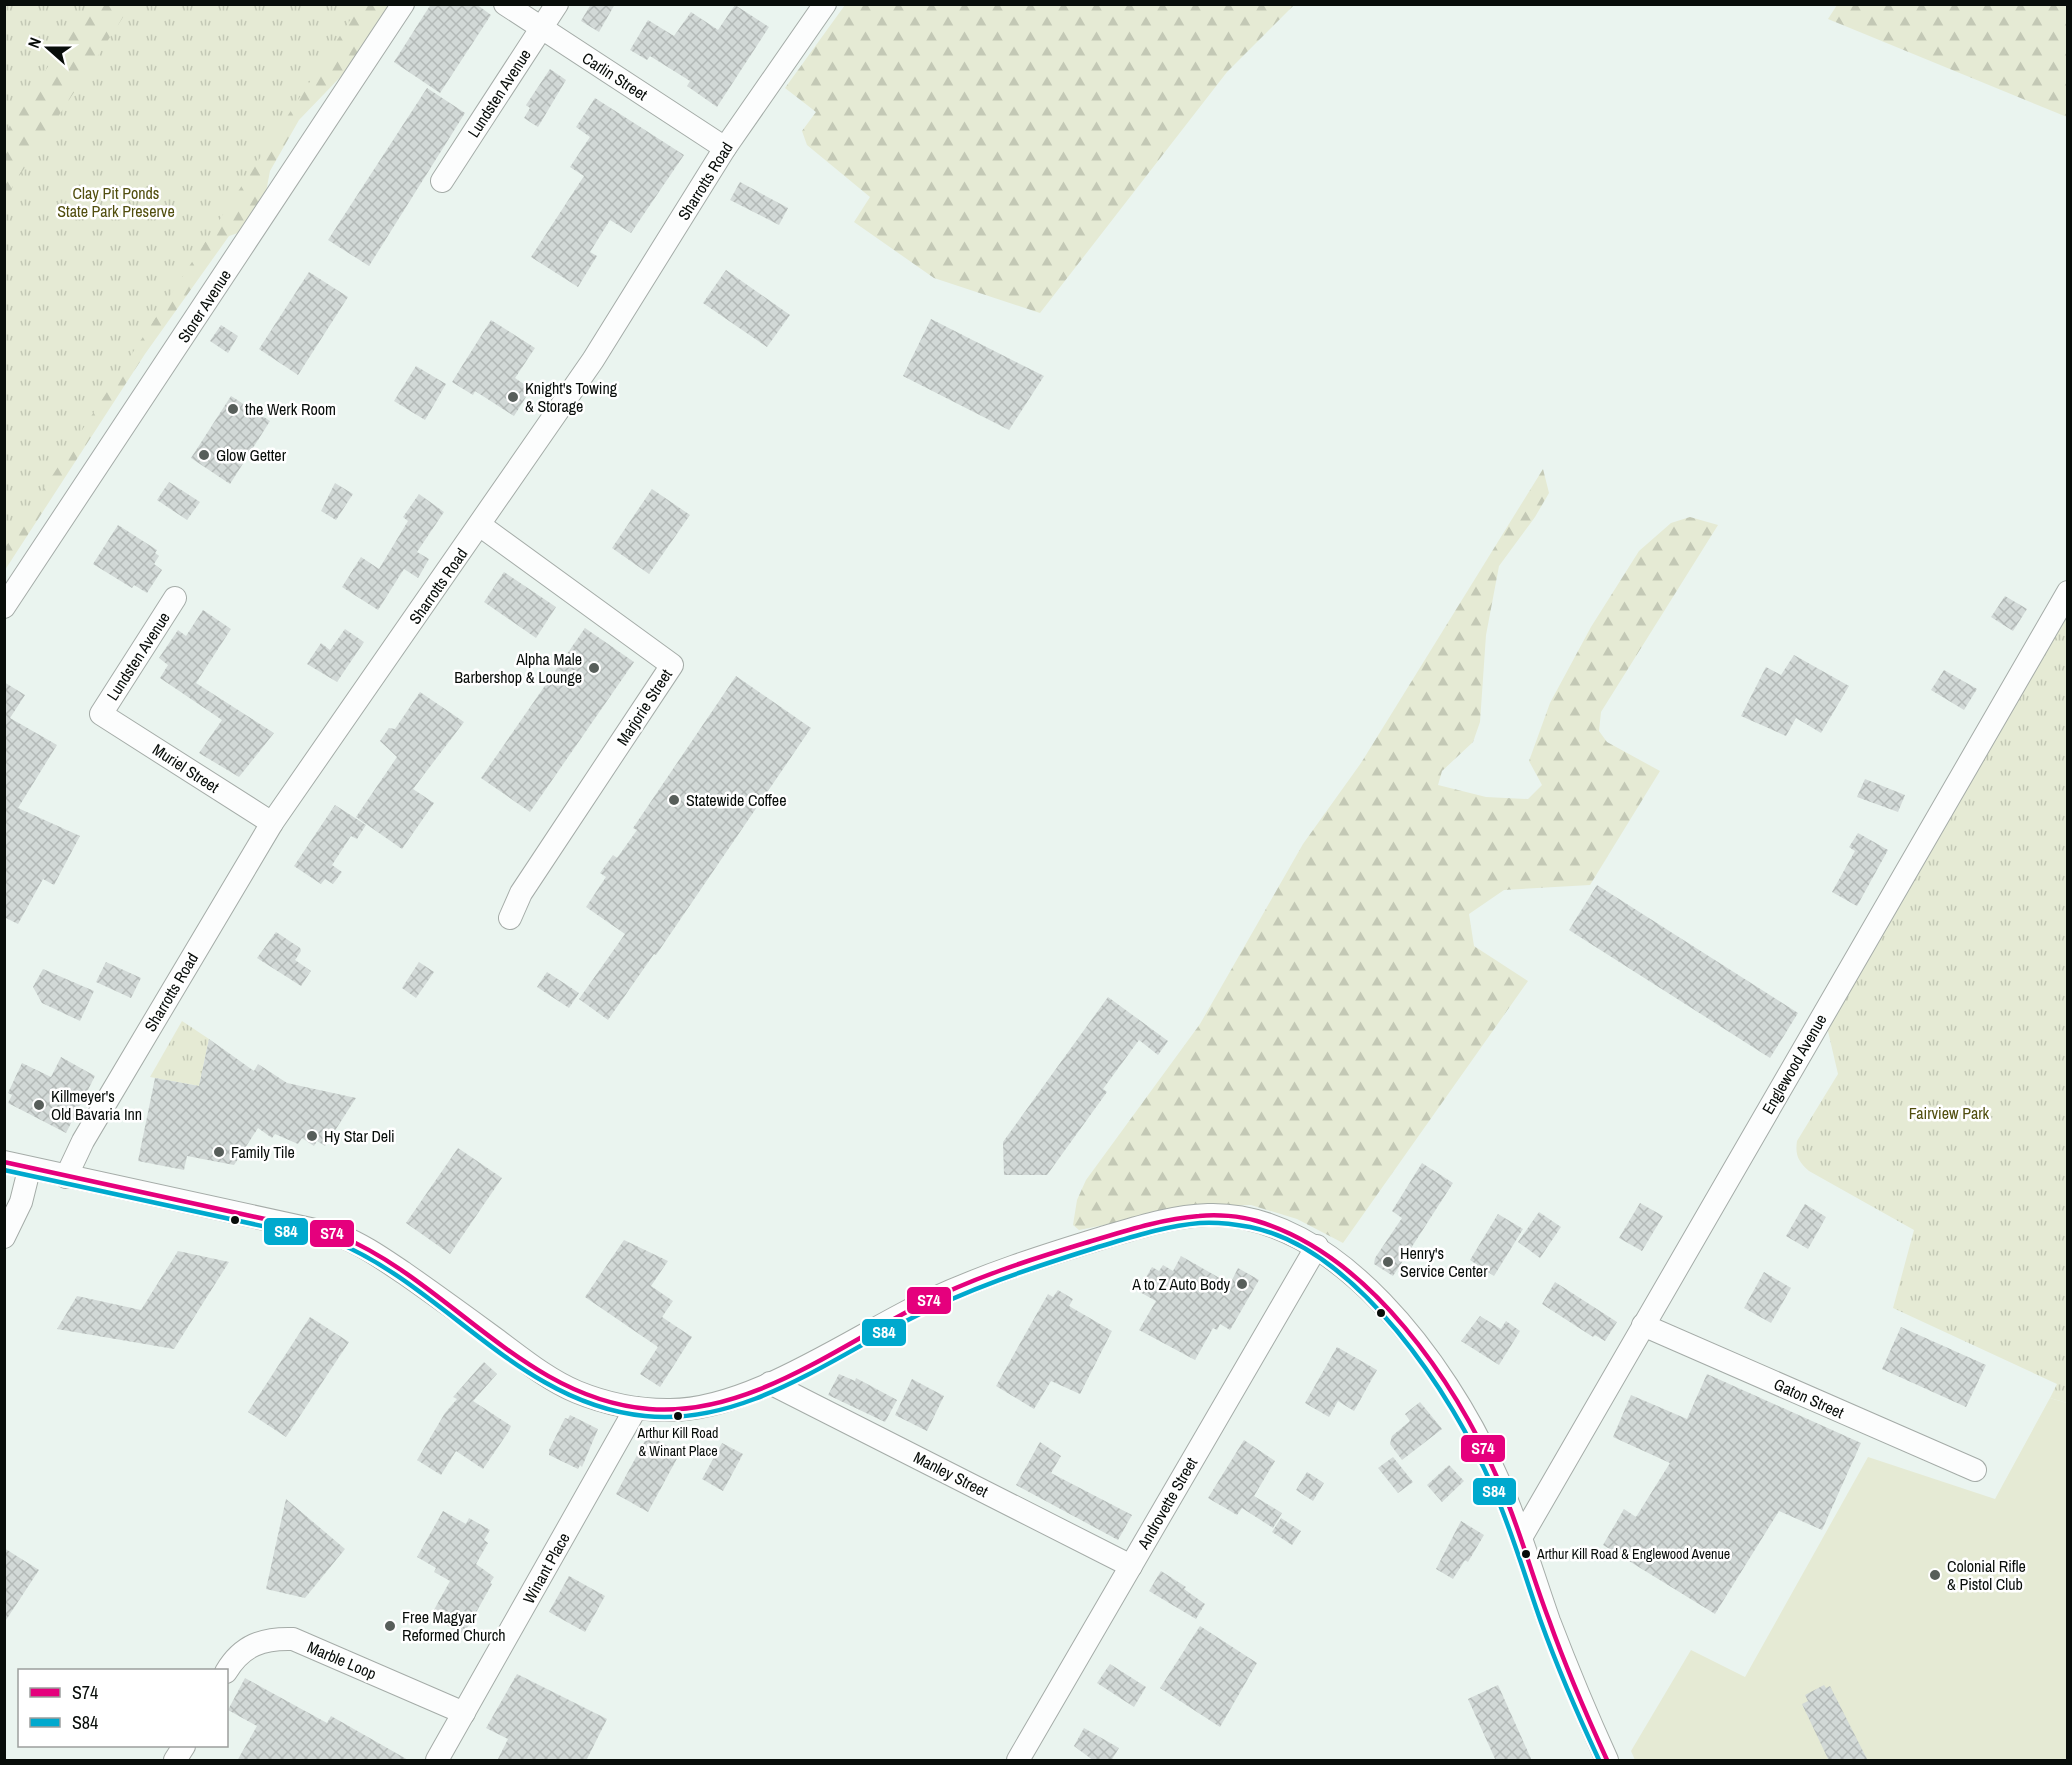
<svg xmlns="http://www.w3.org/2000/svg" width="2072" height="1765" font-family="'Archivo Narrow',sans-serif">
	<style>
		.forest { fill: url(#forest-firs) }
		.park { fill: url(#park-tufts) }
		.pitch { fill: #e5ead4 }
		.building { fill: url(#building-cross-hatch) }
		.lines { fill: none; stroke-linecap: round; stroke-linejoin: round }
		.minor-casing { stroke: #a5aca8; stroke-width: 24 }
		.minor { stroke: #fcfdfd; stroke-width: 22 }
		.bus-1-casing { stroke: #fff; stroke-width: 9 }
		.bus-2-casing { stroke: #fff; stroke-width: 9 }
		.bus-1 { stroke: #e5007d; stroke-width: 4.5 }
		.bus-2 { stroke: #00a9ce; stroke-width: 4.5 }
		.poi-dot { fill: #575e5a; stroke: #fff; stroke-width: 2 }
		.bus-dot { fill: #080d0a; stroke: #fff; stroke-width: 2 }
		.labels { text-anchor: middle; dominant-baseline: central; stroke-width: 5; stroke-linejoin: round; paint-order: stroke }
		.bus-label { font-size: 14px; fill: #080d0a; stroke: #fff }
		.street-label { font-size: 16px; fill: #080d0a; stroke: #fff }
		.park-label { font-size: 16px; fill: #514e0e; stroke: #fff }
		.poi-label { font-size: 16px; fill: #080d0a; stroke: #fff; text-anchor: start }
		.line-badge { stroke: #fff; stroke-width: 2 }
		.badge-label { font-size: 16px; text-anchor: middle; font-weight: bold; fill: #fff }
	</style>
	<defs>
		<pattern id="forest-firs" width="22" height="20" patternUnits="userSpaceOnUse" patternTransform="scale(1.5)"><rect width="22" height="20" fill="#e5ead4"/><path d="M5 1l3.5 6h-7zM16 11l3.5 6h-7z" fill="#c3c8b5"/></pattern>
		<pattern id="park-tufts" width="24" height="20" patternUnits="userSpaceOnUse" patternTransform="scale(1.5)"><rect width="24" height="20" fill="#e5ead4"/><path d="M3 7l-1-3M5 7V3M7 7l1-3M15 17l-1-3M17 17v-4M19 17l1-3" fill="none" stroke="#c3c8b5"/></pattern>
		<pattern id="building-cross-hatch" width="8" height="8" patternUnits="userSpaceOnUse" patternTransform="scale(1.5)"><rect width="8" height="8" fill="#d2d9d7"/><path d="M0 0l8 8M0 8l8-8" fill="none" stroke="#b3b9b7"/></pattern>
	</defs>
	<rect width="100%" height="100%" fill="#eaf4ef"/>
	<g class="forest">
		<polygon points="5,5 391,5 351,66 299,120 270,171 266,192 241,232 229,236 145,354 5,570"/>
		<polygon points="845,5 845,4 1294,5 1227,72 1040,313 934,278 854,222 870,197 807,145 802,131 816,112 785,88"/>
		<polygon points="1837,5 2067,5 2067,117 1828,19"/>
		<polygon points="1543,469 1549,493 1535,517 1499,566 1486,635 1480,722 1473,742 1442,771 1438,785 1486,797 1528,799 1542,785 1529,761 1550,703 1591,627 1639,551 1671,523 1690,517 1718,525 1601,712 1599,731 1607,742 1660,771 1590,885 1504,890 1469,914 1474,946 1528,981 1343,1243 1297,1219 1251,1205 1199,1206 1079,1230 1073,1225 1077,1200 1086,1180 1200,1024 1303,844 1361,763"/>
	</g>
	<g class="park">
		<polygon points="5,4 88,5 5,133 4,5"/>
		<polygon points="131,5 360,5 5,548 5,198"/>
		<path d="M2067 611V1403L2050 1398 2057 1384 1893 1308 1914 1230 1809 1171C1798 1161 1795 1155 1797 1141L1838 1074 1827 1027Z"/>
		<polygon points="182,1021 209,1039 199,1086 150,1077"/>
	</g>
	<polygon class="pitch" points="2050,1398 2067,1403 2067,1760 1635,1760 1631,1751 1691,1650 1745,1677 1868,1457 1995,1499"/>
	<g class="building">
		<polygon points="431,4 476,4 491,15 440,93 394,62"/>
		<polygon points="591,4 615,4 599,32 581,21"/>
		<polygon points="735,5 769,27 717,107 687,86 690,81 650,56 647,60 630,50 648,20 674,36 691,12 718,30"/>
		<polygon points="550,69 566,80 538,127 524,118 530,108 526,105"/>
		<polygon points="427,88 465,113 369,266 328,240"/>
		<polygon points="595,98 684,155 631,233 610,220 590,252 597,256 578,287 531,257 584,176 570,167 590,137 576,127"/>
		<polygon points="740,182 788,208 779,225 730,200"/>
		<polygon points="726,270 790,315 767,347 703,303"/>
		<polygon points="309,272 348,297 298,375 259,349"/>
		<polygon points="931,319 1044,376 1009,430 903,376"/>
		<polygon points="491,320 535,348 515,378 531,389 514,416 475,391 473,395 452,382"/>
		<polygon points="221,325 238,336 228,353 210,341"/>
		<polygon points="416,366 446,384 425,420 394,401"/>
		<polygon points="231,396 270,421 230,484 191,458"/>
		<polygon points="169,482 200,502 187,520 157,500"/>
		<polygon points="335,483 353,494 336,520 321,511"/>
		<polygon points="652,489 690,515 649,574 612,548"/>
		<polygon points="419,494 444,512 417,552 429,559 418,578 404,569 378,610 342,587 361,557 379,569 408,521 403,517"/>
		<polygon points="118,525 157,550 155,553 159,556 154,564 162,570 147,593 134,585 132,588 93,564"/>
		<polygon points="504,572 556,607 536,638 484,602"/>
		<polygon points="2005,596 2027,609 2013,631 1991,617"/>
		<polygon points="203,610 231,629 196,683 274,733 239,777 199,753 222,720 160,678 168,665 159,658 178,630 186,636"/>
		<polygon points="585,628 634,662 530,812 481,778"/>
		<polygon points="345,629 364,642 337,682 307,664 321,643 330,650"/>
		<polygon points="1794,655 1849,686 1821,733 1796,718 1786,736 1741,716 1766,667 1781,675"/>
		<polygon points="1944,670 1977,689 1964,710 1931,690"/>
		<polygon points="736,676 811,728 656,955 654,954 608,1020 579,999 625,934 586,907 606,877 600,873 613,855 617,858 637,830 633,828"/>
		<polygon points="4,682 25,695 10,718 57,745 18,808 80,836 54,885 43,879 18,924 4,917"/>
		<polygon points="420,692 464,722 413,789 434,803 402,849 356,817 397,757 380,741 389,728 395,729"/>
		<polygon points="1865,779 1905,795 1898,812 1857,797"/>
		<polygon points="335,805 366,825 357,839 351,836 332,865 342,872 333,884 325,879 321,884 294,866"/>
		<polygon points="1858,833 1888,850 1857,906 1832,892 1855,851 1849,847"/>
		<polygon points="1597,885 1798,1013 1770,1058 1569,930"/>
		<polygon points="276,932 300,948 301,951 295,960 311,971 301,986 257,958"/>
		<polygon points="106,962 141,978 131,998 96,982"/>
		<polygon points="419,962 434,972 416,998 402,988"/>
		<polygon points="43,969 94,991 80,1021 42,1003 33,987"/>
		<polygon points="547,972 579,993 569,1008 537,987"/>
		<polygon points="1108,997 1168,1041 1158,1055 1139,1040 1103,1089 1107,1092 1047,1175 1004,1175 1003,1142"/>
		<polygon points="209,1039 254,1071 258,1064 287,1083 356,1098 325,1146 317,1141 314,1146 302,1138 298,1144 275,1134 272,1138 258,1128 234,1165 187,1156 184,1170 138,1161 155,1078 199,1086"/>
		<polygon points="61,1057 95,1076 66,1133 8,1103 12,1095 8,1093 22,1063 51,1077"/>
		<polygon points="458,1148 502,1178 450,1254 406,1223"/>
		<polygon points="1422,1163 1453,1183 1393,1276 1374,1264 1375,1258 1402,1218 1392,1211"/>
		<polygon points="1640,1203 1663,1216 1642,1251 1619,1238"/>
		<polygon points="1805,1204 1826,1217 1808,1249 1786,1236"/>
		<polygon points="1539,1212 1561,1227 1540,1258 1518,1242"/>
		<polygon points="1498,1214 1523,1229 1494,1276 1470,1260"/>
		<polygon points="624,1240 668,1261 651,1286 673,1301 662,1317 692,1337 660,1387 640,1374 658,1347 585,1297"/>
		<polygon points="178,1251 229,1262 174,1349 57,1329 77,1296 141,1310"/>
		<polygon points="1181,1256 1230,1284 1238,1268 1259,1280 1230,1330 1220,1324 1217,1330 1213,1328 1195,1360 1139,1330 1156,1301 1138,1291 1152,1267 1159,1271 1163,1265 1173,1271"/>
		<polygon points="1764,1272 1791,1288 1771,1323 1744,1308"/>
		<polygon points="1555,1282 1617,1322 1605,1341 1595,1335 1593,1337 1542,1304"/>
		<polygon points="1058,1290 1073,1299 1069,1306 1112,1331 1080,1394 1051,1381 1034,1409 996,1386 1048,1294 1053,1297"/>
		<polygon points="1480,1316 1501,1329 1506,1321 1520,1331 1499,1365 1461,1341"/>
		<polygon points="310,1317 349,1342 286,1437 248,1412"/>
		<polygon points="1901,1327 1986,1365 1966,1407 1882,1369"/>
		<polygon points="1337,1347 1377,1370 1354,1411 1338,1401 1329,1417 1305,1403"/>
		<polygon points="484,1362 497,1374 473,1401 511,1426 509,1431 483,1469 456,1451 441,1475 417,1460 445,1413 457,1399 453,1397"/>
		<polygon points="839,1374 855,1381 856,1378 897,1400 885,1422 828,1395"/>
		<polygon points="1707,1374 1861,1443 1822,1530 1779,1511 1715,1614 1603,1545 1624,1509 1636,1517 1670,1463 1613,1437 1631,1395 1687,1419"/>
		<polygon points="912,1379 944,1396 927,1431 895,1415"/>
		<polygon points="1420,1402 1442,1429 1402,1460 1390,1444 1392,1436 1410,1421 1405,1414"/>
		<polygon points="570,1415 598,1429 582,1467 580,1465 578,1469 549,1455 549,1450 565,1418 568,1419"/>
		<polygon points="648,1435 680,1453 648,1512 616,1494"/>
		<polygon points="1244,1440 1275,1461 1254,1496 1282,1513 1273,1528 1242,1508 1237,1515 1208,1498"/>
		<polygon points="1040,1442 1061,1456 1051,1473 1132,1515 1118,1540 1016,1485"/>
		<polygon points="722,1443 743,1454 723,1491 702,1479"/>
		<polygon points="1393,1457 1413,1482 1398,1493 1378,1468"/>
		<polygon points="1449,1465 1464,1481 1442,1502 1427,1485"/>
		<polygon points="1307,1472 1324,1483 1313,1501 1296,1490"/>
		<polygon points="286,1499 345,1549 305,1598 266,1589"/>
		<polygon points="443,1511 466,1524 469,1518 490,1530 484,1540 488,1543 476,1564 494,1577 490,1583 492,1584 464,1634 430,1617 450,1581 434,1572 436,1568 417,1557"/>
		<polygon points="1281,1518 1301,1531 1292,1545 1272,1532"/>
		<polygon points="1461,1521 1484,1535 1468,1562 1465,1560 1453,1579 1436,1569"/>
		<polygon points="4,1548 39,1570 4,1623"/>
		<polygon points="1161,1571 1186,1587 1184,1589 1205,1604 1196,1619 1149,1591"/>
		<polygon points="569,1576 605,1596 585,1632 549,1612"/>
		<polygon points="1200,1626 1257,1663 1220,1727 1160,1688"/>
		<polygon points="1110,1664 1146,1687 1134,1707 1097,1683"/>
		<polygon points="517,1674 607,1719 586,1761 497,1761 508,1739 486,1728"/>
		<polygon points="245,1678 327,1723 331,1716 410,1761 237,1761 257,1726 228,1710"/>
		<polygon points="1498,1685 1532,1761 1496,1761 1468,1699"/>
		<polygon points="1824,1685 1826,1688 1830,1686 1868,1761 1829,1761 1802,1704 1808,1701 1805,1695"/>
		<polygon points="1084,1728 1119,1748 1111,1761 1094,1761 1074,1746"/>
	</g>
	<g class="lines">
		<defs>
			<g id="minor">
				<polyline points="505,4 725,148"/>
				<polyline points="442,181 557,4"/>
				<polyline points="481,526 672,665 521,893 510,918"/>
				<polyline points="175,598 101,714 272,823"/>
				<polyline points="4,607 403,4"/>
				<path d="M4 1162 338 1235C362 1244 383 1259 404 1273 434 1294 463 1315 493 1337 519 1356 546 1379 577 1392 604 1403 637 1410 667 1410 749 1412 854 1336 928 1301 984 1275 1043 1256 1102 1238 1136 1228 1172 1216 1208 1215 1336 1211 1447 1366 1494 1471 1517 1520 1531 1570 1549 1621 1567 1668 1586 1714 1607 1760"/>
				<polyline points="66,1177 83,1141 272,823 593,360 725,148 825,4"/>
				<polyline points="4,1237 21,1202 29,1170"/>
				<polyline points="1643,1325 1975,1470"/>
				<polyline points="770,1383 1131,1566"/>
				<polyline points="1522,1536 2068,592"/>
				<path d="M226 1672C242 1645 263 1638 293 1639L464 1713"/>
				<polyline points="175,1760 184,1746"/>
				<polyline points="437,1760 636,1408"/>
				<polyline points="1018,1760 1317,1246"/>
			</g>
		</defs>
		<use href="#minor" class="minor-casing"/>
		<use href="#minor" class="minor"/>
		<defs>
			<path id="bus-1" d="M4 1162 338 1235C449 1281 524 1399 649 1409 747 1417 837 1347 920 1305 972 1278 1029 1260 1085 1243 1122 1232 1160 1219 1199 1216 1217 1214 1240 1216 1257 1221 1371 1255 1456 1383 1501 1486 1520 1530 1532 1576 1549 1620 1566 1668 1586 1714 1607 1760"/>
			<path id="bus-2" d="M4 1170 336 1242C446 1288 520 1404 645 1416 741 1426 826 1362 908 1320 967 1289 1031 1268 1095 1248 1129 1238 1164 1226 1200 1223 1216 1222 1234 1224 1250 1227 1358 1249 1452 1394 1493 1488 1512 1531 1525 1577 1541 1622 1558 1669 1578 1715 1599 1760"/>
		</defs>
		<use href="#bus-1" class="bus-1-casing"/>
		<use href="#bus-2" class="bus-2-casing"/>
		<use href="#bus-1" class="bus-1"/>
		<use href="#bus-2" class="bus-2"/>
	</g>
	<g class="poi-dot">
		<circle cx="513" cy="397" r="6"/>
		<circle cx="233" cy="409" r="6"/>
		<circle cx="204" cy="455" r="6"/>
		<circle cx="594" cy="668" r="6"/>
		<circle cx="674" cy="800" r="6"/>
		<circle cx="39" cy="1105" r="6"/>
		<circle cx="312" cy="1136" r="6"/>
		<circle cx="219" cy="1152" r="6"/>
		<circle cx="1388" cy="1262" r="6"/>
		<circle cx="1242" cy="1284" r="6"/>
		<circle cx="1935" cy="1575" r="6"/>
		<circle cx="390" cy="1626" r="6"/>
	</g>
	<g class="bus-dot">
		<circle cx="235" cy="1220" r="5"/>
		<circle cx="1381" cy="1313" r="5"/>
		<circle cx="678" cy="1416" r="5"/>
		<circle cx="1526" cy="1554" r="5"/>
	</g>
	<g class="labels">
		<g class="bus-label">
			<text x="678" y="1433">Arthur Kill Road<tspan x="678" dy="18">&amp; Winant Place</tspan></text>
			<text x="1537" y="1554" text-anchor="start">Arthur Kill Road &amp; Englewood Avenue</text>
		</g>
		<g class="street-label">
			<text transform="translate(615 76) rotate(33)">Carlin Street</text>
			<text transform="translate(499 93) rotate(-57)">Lundsten Avenue</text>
			<text transform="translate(705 181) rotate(-58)">Sharrotts Road</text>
			<text transform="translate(204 306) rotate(-57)">Storer Avenue</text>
			<text transform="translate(438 586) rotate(-55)">Sharrotts Road</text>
			<text transform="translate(138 656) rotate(-57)">Lundsten Avenue</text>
			<text transform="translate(644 707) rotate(-57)">Marjorie Street</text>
			<text transform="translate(186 768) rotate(33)">Muriel Street</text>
			<text transform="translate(171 992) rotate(-59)">Sharrotts Road</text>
			<text transform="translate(1794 1064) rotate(-60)">Englewood Avenue</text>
			<text transform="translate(1809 1398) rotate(24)">Gaton Street</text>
			<text transform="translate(951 1474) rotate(27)">Manley Street</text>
			<text transform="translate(1167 1503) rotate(-60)">Androvette Street</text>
			<text transform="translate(546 1568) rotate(-61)">Winant Place</text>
			<text transform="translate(342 1660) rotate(23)">Marble Loop</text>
		</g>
		<g class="park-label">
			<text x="116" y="193">Clay Pit Ponds<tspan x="116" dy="18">State Park Preserve</tspan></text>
			<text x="1949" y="1113">Fairview Park</text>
		</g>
		<g class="poi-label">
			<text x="525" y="388">Knight's Towing<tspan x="525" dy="18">&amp; Storage</tspan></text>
			<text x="245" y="409">the Werk Room</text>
			<text x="216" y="455">Glow Getter</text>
			<text x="582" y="659" text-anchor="end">Alpha Male<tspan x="582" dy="18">Barbershop &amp; Lounge</tspan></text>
			<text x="686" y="800">Statewide Coffee</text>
			<text x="51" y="1096">Killmeyer's<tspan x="51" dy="18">Old Bavaria Inn</tspan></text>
			<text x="324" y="1136">Hy Star Deli</text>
			<text x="231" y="1152">Family Tile</text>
			<text x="1400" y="1253">Henry's<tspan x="1400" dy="18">Service Center</tspan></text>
			<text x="1230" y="1284" text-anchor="end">A to Z Auto Body</text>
			<text x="1947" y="1566">Colonial Rifle<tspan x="1947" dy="18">&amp; Pistol Club</tspan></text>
			<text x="402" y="1617">Free Magyar<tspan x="402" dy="18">Reformed Church</tspan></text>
		</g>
	</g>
	<g class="line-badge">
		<rect x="263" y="1217" width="46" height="29" rx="6" fill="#00a9ce"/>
		<rect x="309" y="1219" width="46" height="29" rx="6" fill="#e5007d"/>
		<rect x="906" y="1286" width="46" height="29" rx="6" fill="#e5007d"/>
		<rect x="861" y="1318" width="46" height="29" rx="6" fill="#00a9ce"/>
		<rect x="1460" y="1434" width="46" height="29" rx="6" fill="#e5007d"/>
		<rect x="1472" y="1477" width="45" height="29" rx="6" fill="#00a9ce"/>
	</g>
	<g class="badge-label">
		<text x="286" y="1237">S84</text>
		<text x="332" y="1239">S74</text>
		<text x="929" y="1306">S74</text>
		<text x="884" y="1338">S84</text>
		<text x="1483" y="1454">S74</text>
		<text x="1494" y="1497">S84</text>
	</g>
	<rect width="2072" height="1765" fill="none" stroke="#080d0a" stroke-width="12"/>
	<rect x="18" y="1669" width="210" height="78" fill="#ffffff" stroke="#9c9e9d" stroke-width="1.5"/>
	<rect x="30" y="1688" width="30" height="9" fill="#e5007d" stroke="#9c9e9d" stroke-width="1.5"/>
	<text x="72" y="1699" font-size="18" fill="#080d0a">S74</text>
	<rect x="30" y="1718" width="30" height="9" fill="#00a9ce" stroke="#9c9e9d" stroke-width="1.5"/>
	<text x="72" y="1729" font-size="18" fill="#080d0a">S84</text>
	<g transform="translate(48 48) rotate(291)" stroke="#ffffff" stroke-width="4.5" paint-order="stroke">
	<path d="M0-4.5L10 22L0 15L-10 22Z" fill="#080d0a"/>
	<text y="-9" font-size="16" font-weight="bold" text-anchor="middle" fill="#080d0a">N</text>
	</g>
</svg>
